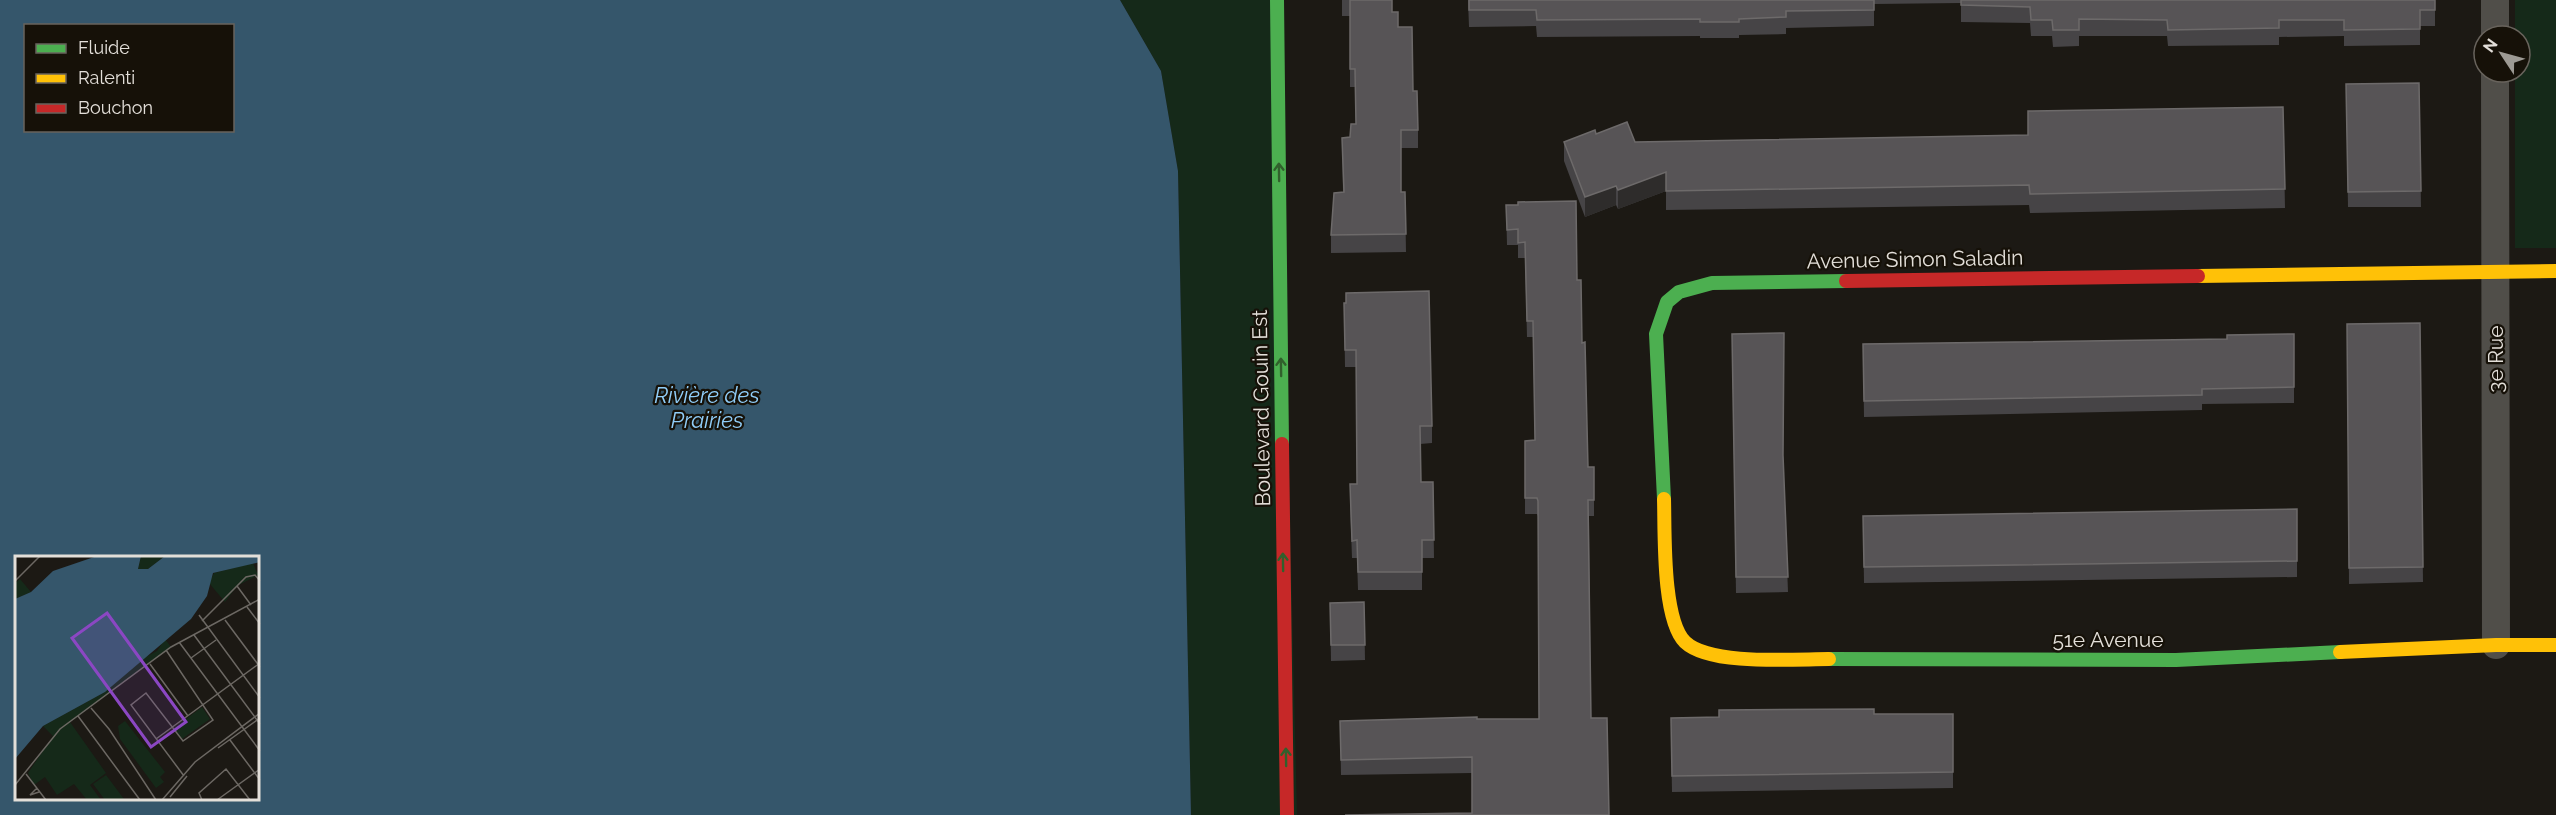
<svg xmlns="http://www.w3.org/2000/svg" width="2556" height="815" font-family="Raleway,sans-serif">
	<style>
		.green { fill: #152919 }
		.water { fill: #35566b; fill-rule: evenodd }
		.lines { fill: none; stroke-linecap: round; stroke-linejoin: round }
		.street { stroke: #504e49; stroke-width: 28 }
		.fast { stroke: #4caf50; stroke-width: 14 }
		.slow { stroke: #ffc107; stroke-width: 14 }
		.jam { stroke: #c62828; stroke-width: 14 }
		.wall { fill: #464446 }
		.shaded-wall { fill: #2e2c2b }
		.building { fill: #575456; stroke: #6d6a6a; stroke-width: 1.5 }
		.oneway { stroke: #31602c }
		.labels { text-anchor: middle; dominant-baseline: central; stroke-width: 4.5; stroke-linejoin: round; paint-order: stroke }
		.street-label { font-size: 21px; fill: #e3dfd9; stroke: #161108 }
		.water-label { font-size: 22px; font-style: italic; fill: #90cdf8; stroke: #161108 }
		.inset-road { fill: none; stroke: #6c6863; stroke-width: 1.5 }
		.view { fill: #8b47c3; fill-opacity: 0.15; stroke: #8b47c3; stroke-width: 3 }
		.inset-edge { fill: none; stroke: #e3dfd9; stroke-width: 3 }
	</style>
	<rect width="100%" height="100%" fill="#1c1914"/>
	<g class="green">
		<polygon points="1120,0 1278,0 1297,815 1191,815 1178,171 1161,71"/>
		<polygon points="2515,0 2556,0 2556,248 2515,248 2515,72 2520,72 2520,36 2515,36"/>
	</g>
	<path class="water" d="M0 0H1120L1161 71 1178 171 1191 815H0ZM26 26H232V130H26ZM16 557H258V798H16Z"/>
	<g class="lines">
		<g class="street">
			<polyline points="2495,36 2495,0"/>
			<polyline points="2495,72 2496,645"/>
		</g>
		<g class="fast">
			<polyline points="1277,0 1282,444"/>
			<polyline points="1664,499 1656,334 1667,302 1679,292 1712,283 1846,281"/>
			<polyline points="1829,659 2176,660 2340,652"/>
		</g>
		<g class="slow">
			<polyline points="2198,276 2556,271"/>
			<path d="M1664 499C1665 532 1662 619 1685 642 1710 666 1795 659 1829 659"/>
			<polyline points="2340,652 2496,645 2556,645"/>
		</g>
		<g class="jam">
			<polyline points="1846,281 2198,276"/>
			<polyline points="1282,444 1287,815"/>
		</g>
	</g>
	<g class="wall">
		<polygon points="1342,0 1392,0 1392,12 1398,27 1413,91 1418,130 1418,148 1401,148 1401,192 1405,192 1406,252 1331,253 1331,235 1343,192 1342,138 1350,137 1356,124 1355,87 1350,87 1350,16 1342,16"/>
		<polygon points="1468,0 2435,0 2435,26 2420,26 2420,45 2344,46 2344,36 2279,37 2279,45 2168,46 2167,36 2079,36 2079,46 2053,47 2052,36 2031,36 2030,23 1961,22 1961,3 1874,4 1874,26 1786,28 1786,34 1739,35 1739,38 1700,38 1700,36 1537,37 1536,26 1469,27"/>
		<polygon points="2419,83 2421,207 2348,207 2346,84"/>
		<polygon points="2283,107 2285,208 2030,213 2029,205 1666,210 1666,191 1618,209 1616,205 1585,217 1564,161 1564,142 1596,134 1635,142 2028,135"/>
		<polygon points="1506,205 1577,280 1582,343 1588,467 1594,467 1594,516 1589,516 1591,718 1472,813 1472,773 1341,775 1340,721 1539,719 1538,516 1537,514 1525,514 1525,441 1535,440 1533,337 1527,337 1525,258 1518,258 1518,245 1507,245"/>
		<polygon points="1344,303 1432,426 1432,443 1420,444 1421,482 1433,482 1434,558 1422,558 1422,590 1358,590 1357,558 1352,558 1350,501 1350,484 1357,484 1356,367 1345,367"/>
		<polygon points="2420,323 2423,582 2349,584 2347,324"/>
		<polygon points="1732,334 1783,457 1788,592 1736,593"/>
		<polygon points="2294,334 2294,403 2202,404 2202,410 1864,417 1863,344 2227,339"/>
		<polygon points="2297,509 2297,577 1864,583 1863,516"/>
		<polygon points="1364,602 1365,660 1331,661 1330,603"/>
		<polygon points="1874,714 1953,714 1953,788 1672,792 1671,734"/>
	</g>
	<g class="shaded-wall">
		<polygon points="1666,172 1666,191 1618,209 1618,190"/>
		<polygon points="1616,186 1616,205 1585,217 1585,197"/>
	</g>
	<g class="building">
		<polygon points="1350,0 1392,0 1392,12 1398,12 1398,27 1412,27 1413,91 1417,91 1418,130 1401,130 1401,192 1405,192 1406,234 1331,235 1334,193 1344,192 1342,138 1350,137 1351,124 1356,124 1355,69 1350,69"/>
		<polygon points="1469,0 1874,0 1874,10 1786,11 1786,17 1739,19 1739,22 1700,22 1700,19 1537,20 1536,10 1469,10"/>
		<polygon points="1961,0 2435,0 2435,10 2420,10 2420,29 2344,30 2344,20 2279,20 2279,28 2168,30 2167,20 2079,19 2079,30 2053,30 2052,20 2031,20 2030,7 1961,5"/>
		<polygon points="2419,83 2421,191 2348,192 2346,84"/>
		<polygon points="2283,107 2285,189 2030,194 2029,185 1666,191 1666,172 1618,190 1616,186 1585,197 1564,142 1595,130 1596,134 1627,122 1635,142 2028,135 2028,111"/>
		<polygon points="1576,201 1577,280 1581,280 1582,343 1585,342 1588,467 1594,467 1594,500 1588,500 1591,718 1607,718 1609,815 1345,815 1472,813 1472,757 1341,760 1340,721 1477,717 1477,719 1539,719 1538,501 1537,498 1525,498 1525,441 1535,440 1533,321 1527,321 1525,242 1518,243 1518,229 1507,230 1506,205 1518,205 1518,202"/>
		<polygon points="1429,291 1432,426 1420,426 1421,482 1433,482 1434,540 1422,540 1422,572 1358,572 1357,540 1352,541 1350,484 1357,484 1356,350 1345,350 1344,303 1346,303 1346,293"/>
		<polygon points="2420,323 2423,567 2349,568 2347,324"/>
		<polygon points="1784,333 1783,455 1788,577 1736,577 1732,334"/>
		<polygon points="2294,334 2294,387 2202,389 2202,395 1864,401 1863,344 2227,339 2227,335"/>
		<polygon points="2297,509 2297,561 1864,567 1863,516"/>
		<polygon points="1364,602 1365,645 1331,645 1330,603"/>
		<polygon points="1874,709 1874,714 1953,714 1953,772 1672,776 1671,718 1719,717 1719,710"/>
	</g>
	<defs><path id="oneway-shaft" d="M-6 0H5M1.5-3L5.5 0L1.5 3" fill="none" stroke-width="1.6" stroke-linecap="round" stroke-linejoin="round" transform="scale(1.5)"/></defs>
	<g class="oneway">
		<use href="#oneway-shaft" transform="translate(1279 172) rotate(-91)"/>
		<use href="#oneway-shaft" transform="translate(1281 367) rotate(-91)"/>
		<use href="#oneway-shaft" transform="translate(1283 562) rotate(-91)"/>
		<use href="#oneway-shaft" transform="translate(1286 757) rotate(-91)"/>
	</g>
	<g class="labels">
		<g class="street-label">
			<text transform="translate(1915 259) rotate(-1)">Avenue Simon Saladin</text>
			<text transform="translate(2495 359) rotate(-90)">3e Rue</text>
			<text transform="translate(1261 408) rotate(-91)">Boulevard Gouin Est</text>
			<text x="2108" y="639">51e Avenue</text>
		</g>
		<g class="water-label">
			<text x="707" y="395">Rivière des<tspan x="707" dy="25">Prairies</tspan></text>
		</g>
	</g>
	<g transform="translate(15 556)">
		<rect width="244" height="244" fill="#1c1914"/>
		<path d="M126 0H150L133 13H123ZM238 7 243 19 222 30 210 46 194 27 199 17ZM5 23 16 36 0 43V27ZM150 83 156 91 55 166 91 217 75 229 86 244H72L59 228 42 239 30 221 19 229 13 217 38 180 28 170 90 136 127 103 142 95ZM187 151 195 163 167 183 159 172ZM110 165 150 216 145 221 149 226 141 232 105 183 103 170ZM91 219 109 243 107 244H90L78 228Z" fill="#152919"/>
		<path d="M82 0H126L123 13H133L150 0H244L245 6 198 17 192 40 176 63 90 136 28 170 0 203V43L16 36 38 15Z" fill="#35566b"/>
		<path class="inset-road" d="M0 25 25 0M222 30 236 49M232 51 245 68M184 59 245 142M210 64 245 111M187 65 231 21 240 19 245 25M179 79 245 168M164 86 245 195M151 94 198 164 168 185 131 137 116 149 169 220M176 102 201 84M135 108 173 160M76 152 94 173 141 244M63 160 125 244M141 183 245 107M215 184 245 224M203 192 245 162M11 218 31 244M0 229 45 173 156 91 245 43M22 232 15 239 24 236M155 241 172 220M147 244 180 206 245 157M187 244 184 237 211 213 235 244M202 244 245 213"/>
		<path class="view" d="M92 57 171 166 136 191 57 82Z"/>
		<rect width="244" height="244" class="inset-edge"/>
	</g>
	<rect x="24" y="24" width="210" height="108" fill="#161108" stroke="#68635c" stroke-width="1.5"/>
	<rect x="36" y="44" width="30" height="9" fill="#4caf50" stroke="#68635c" stroke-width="1.5"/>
	<text x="78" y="54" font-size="18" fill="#e3dfd9">Fluide</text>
	<rect x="36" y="74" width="30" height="9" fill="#ffc107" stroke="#68635c" stroke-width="1.5"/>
	<text x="78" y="84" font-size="18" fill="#e3dfd9">Ralenti</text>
	<rect x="36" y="104" width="30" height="9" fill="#c62828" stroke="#68635c" stroke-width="1.5"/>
	<text x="78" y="114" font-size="18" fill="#e3dfd9">Bouchon</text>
	<g transform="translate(2502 54) rotate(306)"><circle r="28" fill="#161108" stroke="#68635c" stroke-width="1.5"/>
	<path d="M0-4.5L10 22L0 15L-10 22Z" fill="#9d9a94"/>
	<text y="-9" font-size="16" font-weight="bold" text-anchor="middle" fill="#e3dfd9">N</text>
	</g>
</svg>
